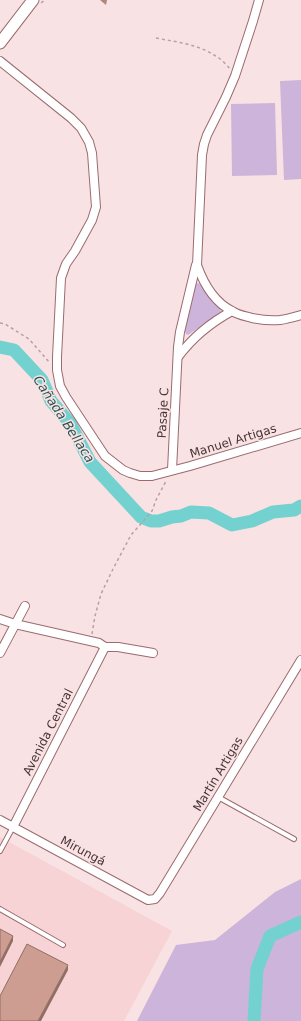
<svg xmlns="http://www.w3.org/2000/svg" width="301" height="1021" font-family="'DejaVu Sans',sans-serif">
	<style>
		.built { fill: #f8d3d5 }
		.green { fill: #cdb4db }
		.lines { fill: none; stroke-linecap: round; stroke-linejoin: round }
		.river { stroke: #73d1cf; stroke-width: 13 }
		.service-casing { stroke: #9b6b6f; stroke-width: 6 }
		.minor-casing { stroke: #9b6b6f; stroke-width: 10 }
		.tertiary-casing { stroke: #9b6b6f; stroke-width: 13 }
		.path { stroke: #b7a1a2; stroke-width: 1.5; stroke-dasharray: 3 3; stroke-linecap: butt }
		.service { stroke: #fff; stroke-width: 4 }
		.minor { stroke: #fff; stroke-width: 8 }
		.tertiary { stroke: #fff; stroke-width: 11 }
		.wall { fill: #b0877d }
		.shaded-wall { fill: #906e66 }
		.building { fill: #cd9d91; stroke: #906e66 }
		.labels { text-anchor: middle; dominant-baseline: central; stroke-width: 3; stroke-linejoin: round; paint-order: stroke }
		.street-label { font-size: 12px; fill: #493436; stroke: #f8e2e3 }
		.water-label { font-size: 13px; font-style: italic; fill: #285453; stroke: #f8e2e3 }
	</style>
	<rect width="100%" height="100%" fill="#f8e2e3"/>
	<polygon class="built" points="0,837 172,931 124,1021 0,1021"/>
	<g class="green">
		<polygon points="301,80 301,179 284,180 280,81"/>
		<polygon points="275,103 277,175 232,176 231,104"/>
		<path d="M198 283C205 285 220 305 221 312L188 335 186 334 184 329 195 284Z"/>
		<polygon points="301,879 301,1021 137,1021 176,945 215,940 275,892"/>
	</g>
	<g class="lines">
		<g class="river">
			<polyline points="0,347 14,350 42,380 51,401 70,423 90,462 141,517 151,521 159,521 172,517 181,516 191,512 209,513 232,525 252,521 273,512 294,510 301,506"/>
			<polyline points="254,1021 257,969 270,936 301,922"/>
		</g>
		<defs>
			<g id="service">
				<polyline points="218,797 294,839"/>
				<polyline points="0,851 13,827"/>
				<polyline points="0,909 63,945"/>
			</g>
			<g id="minor">
				<path d="M259 0 253 21 235 76 226 97 207 135 204 144 202 155 197 265C203 282 214 302 232 311 238 315 245 316 252 318 262 320 270 321 280 320 287 319 294 317 301 315"/>
				<polyline points="0,61 71,118 81,128 89,142 92,153 96,207 92,220 75,251 66,264 61,278 57,357 57,370 60,386 66,397 105,456 123,470 130,473 140,476 152,476 190,466 301,433"/>
				<path d="M178 357C192 338 210 323 232 311"/>
				<polyline points="172,470 178,347 180,332 196,265"/>
				<polyline points="0,619 15,624 99,643 105,647 118,647 153,653"/>
				<polyline points="0,653 25,606"/>
				<polyline points="0,820 148,900 155,899 160,893 301,660"/>
				<polyline points="13,827 105,647"/>
			</g>
			<polyline id="tertiary" points="0,43 33,0"/>
		</defs>
		<use href="#service" class="service-casing"/>
		<use href="#minor" class="minor-casing"/>
		<use href="#tertiary" class="tertiary-casing"/>
		<g class="path">
			<polyline points="41,3 45,0"/>
			<path d="M156 38C176 42 197 44 214 55 220 58 226 64 230 69"/>
			<polyline points="0,323 5,324 29,339 49,362"/>
			<polyline points="92,634 95,616 101,594 113,569 131,535 152,511 156,500 166,481"/>
		</g>
		<use href="#service" class="service"/>
		<use href="#minor" class="minor"/>
		<use href="#tertiary" class="tertiary"/>
	</g>
	<polygon class="wall" points="100,0 107,0 106,5"/>
	<g class="shaded-wall">
		<polygon points="13,936 13,941 0,967 0,962"/>
		<polygon points="68,965 68,970 41,1021 38,1021"/>
	</g>
	<g class="building">
		<polygon points="0,929 13,936 0,962"/>
		<polygon points="27,944 68,965 38,1021 0,1021 0,996"/>
	</g>
	<g class="labels">
		<g class="street-label">
			<text transform="translate(163 413) rotate(-87)">Pasaje C</text>
			<text transform="translate(233 441) rotate(-17)">Manuel Artigas</text>
			<text transform="translate(48 732) rotate(-63)">Avenida Central</text>
			<text transform="translate(218 774) rotate(-59)">Martín Artigas</text>
			<text transform="translate(83 851) rotate(28)">Mirungá</text>
		</g>
		<g class="water-label">
			<text transform="translate(64 419) rotate(57)">Cañada Bellaca</text>
		</g>
	</g>
</svg>
